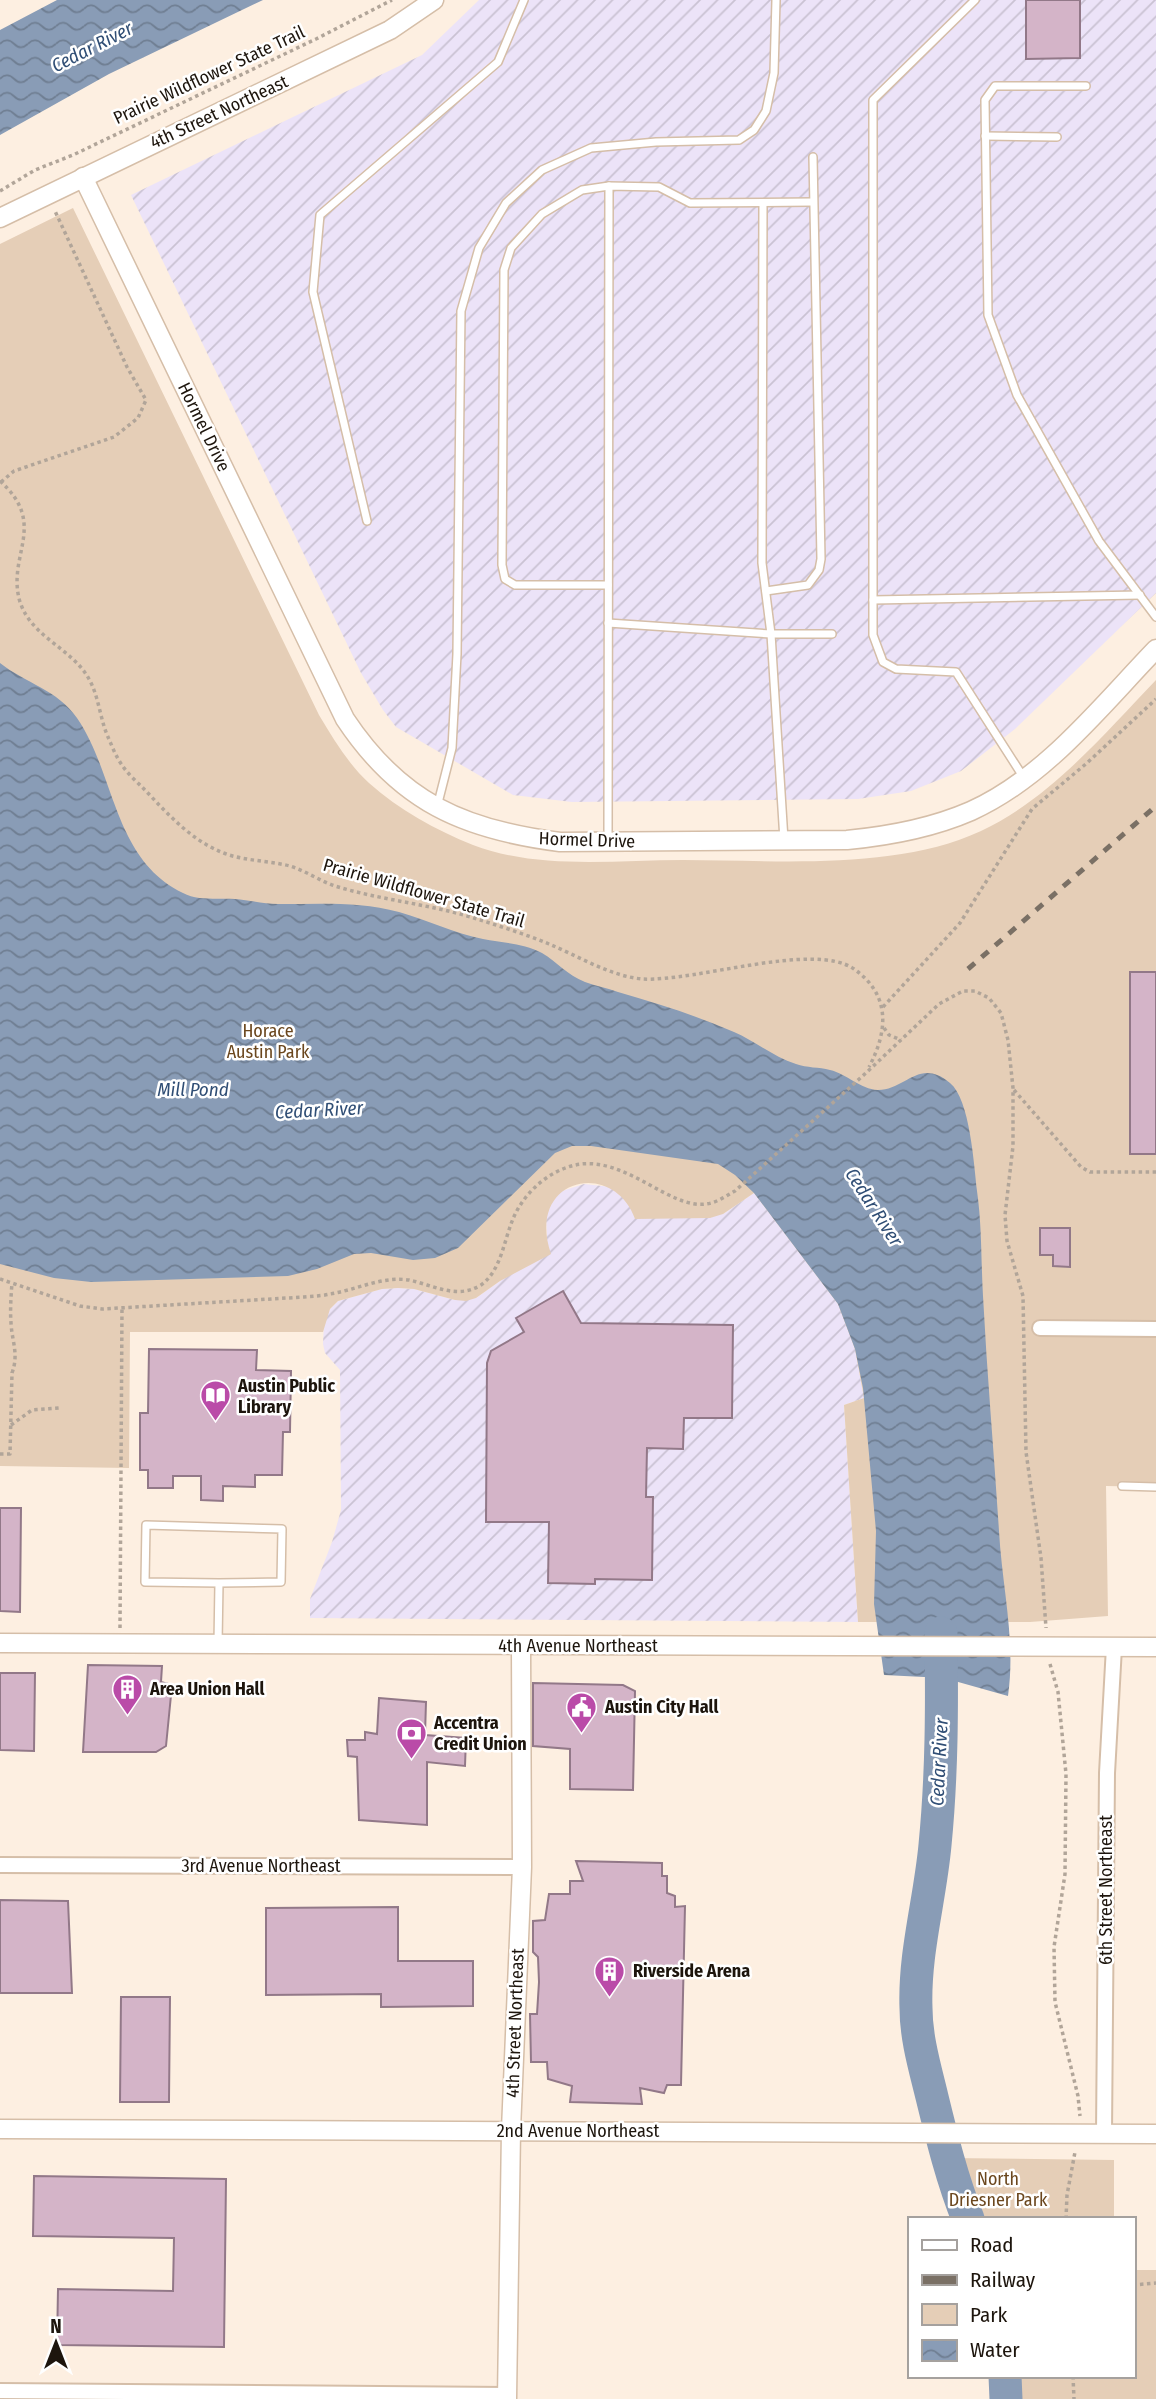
<svg xmlns="http://www.w3.org/2000/svg" width="1156" height="2399" font-family="'Fira Sans Condensed',sans-serif">
	<style>
		.industrial { fill: url(#industrial-furrows) }
		.park { fill: #e5ceb7 }
		.water { fill: url(#water-waves) }
		.lines { fill: none; stroke-linecap: round; stroke-linejoin: round }
		.river { stroke: #899cb6; stroke-width: 33 }
		.building { fill: #d4b4c8; stroke: #927888; stroke-width: 2 }
		.service-casing { stroke: #d5bea8; stroke-width: 10 }
		.minor-casing { stroke: #d5bea8; stroke-width: 18 }
		.tertiary-casing { stroke: #d5bea8; stroke-width: 21 }
		.path { stroke: #b1a599; stroke-width: 3.5; stroke-dasharray: 3.5 3.5; stroke-linecap: butt }
		.service { stroke: #fff; stroke-width: 7 }
		.minor { stroke: #fff; stroke-width: 14 }
		.tertiary { stroke: #fff; stroke-width: 18 }
		.rail { stroke: #7a7065; stroke-width: 5; stroke-dasharray: 9 9; stroke-linecap: butt }
		.labels { text-anchor: middle; dominant-baseline: central; stroke-width: 5; stroke-linejoin: round; paint-order: stroke }
		.street-label { font-size: 18px; fill: #1d150d; stroke: #fff }
		.park-label { font-size: 18px; fill: #6b471e; stroke: #fff }
		.poi-label { font-size: 18px; font-weight: bold; fill: #1d150d; stroke: #fff; text-anchor: start }
		.water-label { font-size: 19px; font-style: italic; fill: #304e75; stroke: #fff }
	</style>
	<defs>
		<pattern id="industrial-furrows" width="10" height="10" patternUnits="userSpaceOnUse" patternTransform="scale(1.75)"><rect width="10" height="10" fill="#ece3f8"/><path d="M-1 1l2-2M0 10L10 0M9 11l2-2" fill="none" stroke="#cac2d3"/></pattern>
		<pattern id="water-waves" width="16" height="10" patternUnits="userSpaceOnUse" patternTransform="scale(1.75)"><rect width="16" height="10" fill="#899cb6"/><path d="M0 5q4-4 8 0t8 0" fill="none" stroke="#6f7e92"/></pattern>
	</defs>
	<rect width="100%" height="100%" fill="#fdefe1"/>
	<g class="industrial">
		<polygon points="479,0 1156,0 1156,593 1015,729 961,771 911,791 858,799 572,802 513,795 396,727 383,710 361,673 131,195 422,55"/>
		<polygon points="584,1184 611,1187 622,1196 631,1207 723,1214 754,1193 838,1304 855,1349 864,1398 844,1405 858,1622 310,1618 310,1599 332,1542 341,1510 340,1370 325,1353 323,1344 324,1322 330,1309 338,1301 382,1289 398,1288 414,1289 455,1300 476,1298 500,1281 547,1240 546,1218 551,1203 559,1192"/>
	</g>
	<g class="park">
		<path d="M73 208 319 715C333 738 348 764 369 783 399 810 436 830 473 845 539 870 614 860 683 860 776 860 895 871 981 831 1051 798 1103 735 1156 680V1487L1106 1486 1108 1616 1030 1622H858L844 1405 864 1398 855 1349 838 1304 754 1193 723 1214 710 1218 635 1219C613 1158 525 1178 551 1254L500 1281 476 1298 466 1301 455 1300 414 1289 398 1288 382 1289 338 1301 330 1309 323 1332H130L129 1468 0 1466V244Z"/>
		<polygon points="948,2158 1114,2160 1114,2219 968,2219 956,2189"/>
		<polygon points="1133,2270 1156,2270 1156,2399 1006,2399 1005,2376 1133,2376"/>
	</g>
	<g class="water">
		<polygon points="57,0 263,0 109,74 0,135 0,30"/>
		<path d="M0 663C25 683 58 690 77 718 116 775 113 859 183 893 198 901 218 898 235 899 249 900 264 904 278 904 319 904 359 901 399 912 427 920 454 933 483 939 503 943 523 943 542 953 557 962 567 975 585 982 596 986 607 988 618 992 657 1003 697 1016 734 1032 755 1041 774 1057 796 1064 807 1068 819 1067 830 1070 847 1074 860 1089 878 1090 906 1090 919 1057 950 1083 970 1099 974 1165 977 1191 982 1226 981 1261 983 1296 987 1374 994 1453 999 1531 1002 1587 1016 1640 1008 1696L944 1678 884 1675 874 1604 876 1531 863 1388 855 1349 838 1304 754 1193 735 1175 718 1164 591 1146H572L555 1153 458 1248 435 1258 413 1260 371 1253 354 1254 317 1269 288 1276 91 1282 54 1278 0 1264Z"/>
	</g>
	<g class="lines">
		<g class="river">
			<path d="M941 1633C942 1705 942 1774 935 1845 930 1900 914 1953 916 2008 916 2038 925 2068 932 2097 942 2138 952 2179 968 2219"/>
			<polyline points="1005,2376 1006,2399"/>
		</g>
	</g>
	<g class="building">
		<polygon points="1026,0 1080,0 1080,58 1026,59"/>
		<rect x="1130" y="972" width="26" height="182"/>
		<polygon points="1040,1228 1070,1228 1070,1267 1053,1266 1053,1255 1040,1255"/>
		<polygon points="563,1291 581,1323 733,1325 732,1418 684,1418 683,1449 647,1448 646,1497 653,1497 652,1580 595,1579 595,1584 548,1583 549,1522 486,1522 487,1363 491,1351 524,1332 516,1318"/>
		<polygon points="149,1349 257,1350 256,1370 291,1371 290,1432 283,1432 282,1475 255,1475 255,1487 223,1486 223,1501 201,1500 201,1476 173,1476 173,1488 148,1488 148,1470 140,1470 140,1413 148,1413"/>
		<polygon points="0,1508 21,1508 20,1612 0,1611"/>
		<polygon points="88,1665 162,1666 161,1682 172,1685 166,1746 156,1752 83,1752"/>
		<polygon points="0,1673 35,1673 34,1751 0,1750"/>
		<polygon points="533,1683 623,1685 635,1691 633,1790 570,1789 570,1749 533,1746"/>
		<polygon points="379,1698 426,1702 425,1735 466,1738 465,1766 427,1762 427,1825 359,1820 357,1757 348,1756 347,1740 365,1740 365,1732 377,1734"/>
		<polygon points="576,1861 662,1863 662,1876 667,1876 667,1893 675,1896 675,1907 685,1906 681,2085 667,2085 664,2093 640,2088 642,2104 570,2102 572,2086 548,2079 547,2062 531,2062 530,2014 537,2014 539,1982 538,1957 533,1952 533,1921 545,1920 549,1894 570,1894 570,1881 583,1881"/>
		<polygon points="0,1900 68,1901 72,1993 0,1993"/>
		<polygon points="398,1907 398,1961 473,1961 473,2006 381,2007 381,1994 266,1995 266,1908"/>
		<polygon points="121,1997 170,1997 169,2102 120,2102"/>
		<polygon points="34,2176 226,2179 224,2347 57,2345 58,2289 173,2291 174,2238 33,2236"/>
	</g>
	<g class="lines">
		<defs>
			<g id="service">
				<polyline points="975,0 873,100 873,635 883,662 896,669 956,672 1024,778"/>
				<polyline points="1086,86 995,86 985,100 988,315 1017,395 1099,541 1156,617"/>
				<polyline points="985,136 1057,137"/>
				<polyline points="763,203 762,563 771,634 784,840"/>
				<polyline points="367,521 313,292 320,215 498,62 524,0"/>
				<polyline points="608,585 515,585 505,579 502,565 504,270 511,248 542,214 582,190 609,186 659,187 690,203 813,202"/>
				<polyline points="766,591 808,585 819,570 821,559 813,157"/>
				<polyline points="873,600 1140,595"/>
				<polyline points="608,623 771,634 832,634"/>
				<polyline points="437,807 452,748 457,654 461,311 479,248 506,203 542,170 591,148 656,142 739,140 754,130 766,111 774,73 776,0"/>
				<polyline points="608,841 609,186"/>
				<polyline points="1122,1486 1156,1487"/>
				<polyline points="218,1643 219,1583 281,1582 282,1529 146,1525 145,1582 219,1583"/>
			</g>
			<g id="minor">
				<polyline points="1040,1328 1156,1329"/>
				<polyline points="0,1865 522,1867"/>
				<polyline points="1104,2134 1107,1773 1114,1647"/>
				<polyline points="0,2391 507,2395"/>
			</g>
			<g id="tertiary">
				<path d="M83 177 345 719C400 802 464 830 560 842L847 840C889 836 932 828 971 811 1046 777 1100 707 1156 649"/>
				<polyline points="0,218 390,30 434,0"/>
				<polyline points="0,1643 1156,1647"/>
				<polyline points="0,2129 1156,2134"/>
				<polyline points="507,2399 511,2130 522,1867 521,1647"/>
			</g>
		</defs>
		<use href="#service" class="service-casing"/>
		<use href="#minor" class="minor-casing"/>
		<use href="#tertiary" class="tertiary-casing"/>
		<g class="path">
			<polyline points="0,191 35,170 73,155 316,39 392,0"/>
			<path d="M0 481C49 525 6 555 20 602 32 638 72 648 89 679 99 697 100 719 108 737 112 746 116 757 122 765 127 773 136 781 143 788 169 815 193 843 229 855 249 861 270 861 290 866 306 871 320 881 335 886 380 900 429 904 474 918 499 926 525 934 549 944 578 956 610 976 642 979 696 982 814 941 854 969 891 995 888 1031 869 1067"/>
			<polyline points="1,482 14,471 114,437 138,418 146,400 127,367 55,211"/>
			<polyline points="883,1007 960,923 1032,809 1087,763 1156,699"/>
			<polyline points="884,1028 889,1035 901,1040"/>
			<polyline points="1014,1090 1081,1167 1090,1172 1156,1172"/>
			<path d="M0 1279 80 1306 102 1309 304 1297C313 1296 322 1296 330 1294 356 1290 382 1276 409 1280 433 1285 457 1300 481 1285 501 1271 504 1240 513 1219 524 1192 551 1168 581 1164 629 1159 670 1209 706 1204 716 1203 726 1196 735 1191L867 1072 939 1004 963 991H975L989 998 1001 1013 1008 1040 1013 1088V1146L1005 1215 1007 1241 1023 1296 1026 1452 1041 1558 1046 1628"/>
			<polyline points="11,1425 32,1410 59,1408"/>
			<path d="M0 1454H10L12 1373C19 1354 12 1342 11 1323 10 1310 11 1296 12 1283"/>
			<polyline points="120,1628 122,1308"/>
			<polyline points="1050,1664 1058,1692 1066,1774 1065,1874 1054,1947 1055,2002 1078,2096 1080,2116"/>
			<polyline points="1066,2219 1067,2195 1075,2152"/>
			<polyline points="1133,2285 1156,2283"/>
			<polyline points="1073,2376 1074,2399"/>
		</g>
		<use href="#service" class="service"/>
		<use href="#minor" class="minor"/>
		<use href="#tertiary" class="tertiary"/>
		<polyline class="rail" points="968,969 1156,806"/>
	</g>
	<defs>
		<symbol id="library-pin" viewBox="-11 -11 22 30"><path d="M0 17L-7.5 6A9.5 9.5 0 1 1 7.5 6Z" fill="#ba4ba8" stroke="#fff"/><path d="M-6-4Q-3-5.5-.7-3.5V5Q-3 3-6 4ZM6-4Q3-5.5 .7-3.5V5Q3 3 6 4Z" fill="#fff"/></symbol>
		<symbol id="building-pin" viewBox="-11 -11 22 30"><path d="M0 17L-7.5 6A9.5 9.5 0 1 1 7.5 6Z" fill="#ba4ba8" stroke="#fff"/><path d="M-4-6H4V6H1V3H-1V6H-4ZM-2.5-4.3h1.7v1.8h-1.7ZM.8-4.3h1.7v1.8H.8ZM-2.5-1h1.7V.8h-1.7ZM.8-1h1.7V.8H.8Z" fill="#fff"/></symbol>
		<symbol id="civic-pin" viewBox="-11 -11 22 30"><path d="M0 17L-7.5 6A9.5 9.5 0 1 1 7.5 6Z" fill="#ba4ba8" stroke="#fff"/><path d="M-.6-6.5H3V-4.5H.6V-3L4-1V1h2V6H-6V1h2V-1L-.6-3ZM-1.2 2.5V6h2.4V2.5Z" fill="#fff"/></symbol>
		<symbol id="bank-pin" viewBox="-11 -11 22 30"><path d="M0 17L-7.5 6A9.5 9.5 0 1 1 7.5 6Z" fill="#ba4ba8" stroke="#fff"/><path d="M-6-4H6V4H-6ZM0-2.3a2.3 2.3 0 1 0 0 4.6a2.3 2.3 0 1 0 0-4.6Z" fill="#fff"/></symbol>
	</defs>
	<g fill-rule="evenodd">
		<use href="#library-pin" x="198" y="1378" width="35" height="47"/>
		<use href="#building-pin" x="110" y="1672" width="35" height="47"/>
		<use href="#civic-pin" x="564" y="1690" width="35" height="47"/>
		<use href="#bank-pin" x="394" y="1716" width="35" height="47"/>
		<use href="#building-pin" x="592" y="1954" width="35" height="47"/>
	</g>
	<g class="labels">
		<g class="street-label">
			<text transform="translate(209 75) rotate(-25)">Prairie Wildflower State Trail</text>
			<text transform="translate(219 112) rotate(-25)">4th Street Northeast</text>
			<text transform="translate(204 427) rotate(64)">Hormel Drive</text>
			<text transform="translate(587 840) rotate(2)">Hormel Drive</text>
			<text transform="translate(424 893) rotate(16)">Prairie Wildflower State Trail</text>
			<text x="578" y="1646">4th Avenue Northeast</text>
			<text x="261" y="1866">3rd Avenue Northeast</text>
			<text transform="translate(1106 1890) rotate(-90)">6th Street Northeast</text>
			<text transform="translate(515 2023) rotate(-88)">4th Street Northeast</text>
			<text x="578" y="2131">2nd Avenue Northeast</text>
		</g>
		<g class="park-label">
			<text x="268" y="1031">Horace<tspan x="268" dy="21">Austin Park</tspan></text>
			<text x="998" y="2179">North<tspan x="998" dy="21">Driesner Park</tspan></text>
		</g>
		<g class="poi-label">
			<text x="238" y="1386">Austin Public<tspan x="238" dy="21">Library</tspan></text>
			<text x="150" y="1689">Area Union Hall</text>
			<text x="605" y="1707">Austin City Hall</text>
			<text x="434" y="1723">Accentra<tspan x="434" dy="21">Credit Union</tspan></text>
			<text x="633" y="1971">Riverside Arena</text>
		</g>
		<g class="water-label">
			<text transform="translate(92 47) rotate(-27)">Cedar River</text>
			<text x="193" y="1089">Mill Pond</text>
			<text transform="translate(319 1110) rotate(-3)">Cedar River</text>
			<text transform="translate(874 1207) rotate(57)">Cedar River</text>
			<text transform="translate(939 1762) rotate(-87)">Cedar River</text>
		</g>
	</g>
	<rect x="908" y="2217" width="228" height="161" fill="#ffffff" stroke="#a5a19e" stroke-width="2"/>
	<rect x="922" y="2240" width="35" height="10" fill="#ffffff" stroke="#a5a19e" stroke-width="2"/>
	<text x="970" y="2252" font-size="21" fill="#1d150d">Road</text>
	<rect x="922" y="2275" width="35" height="10" fill="#7a7065" stroke="#a5a19e" stroke-width="2"/>
	<text x="970" y="2287" font-size="21" fill="#1d150d">Railway</text>
	<rect x="922" y="2304" width="35" height="21" fill="#e5ceb7" stroke="#a5a19e" stroke-width="2"/>
	<text x="970" y="2322" font-size="21" fill="#1d150d">Park</text>
	<rect x="922" y="2340" width="35" height="21" fill="url(#water-waves)" stroke="#a5a19e" stroke-width="2"/>
	<text x="970" y="2357" font-size="21" fill="#1d150d">Water</text>
	<g transform="translate(56 2343)" stroke="#ffffff" stroke-width="5" paint-order="stroke">
	<path d="M0-5L12 26L0 18L-12 26Z" fill="#1d150d"/>
	<text y="-10" font-size="19" font-weight="bold" text-anchor="middle" fill="#1d150d">N</text>
	</g>
</svg>
